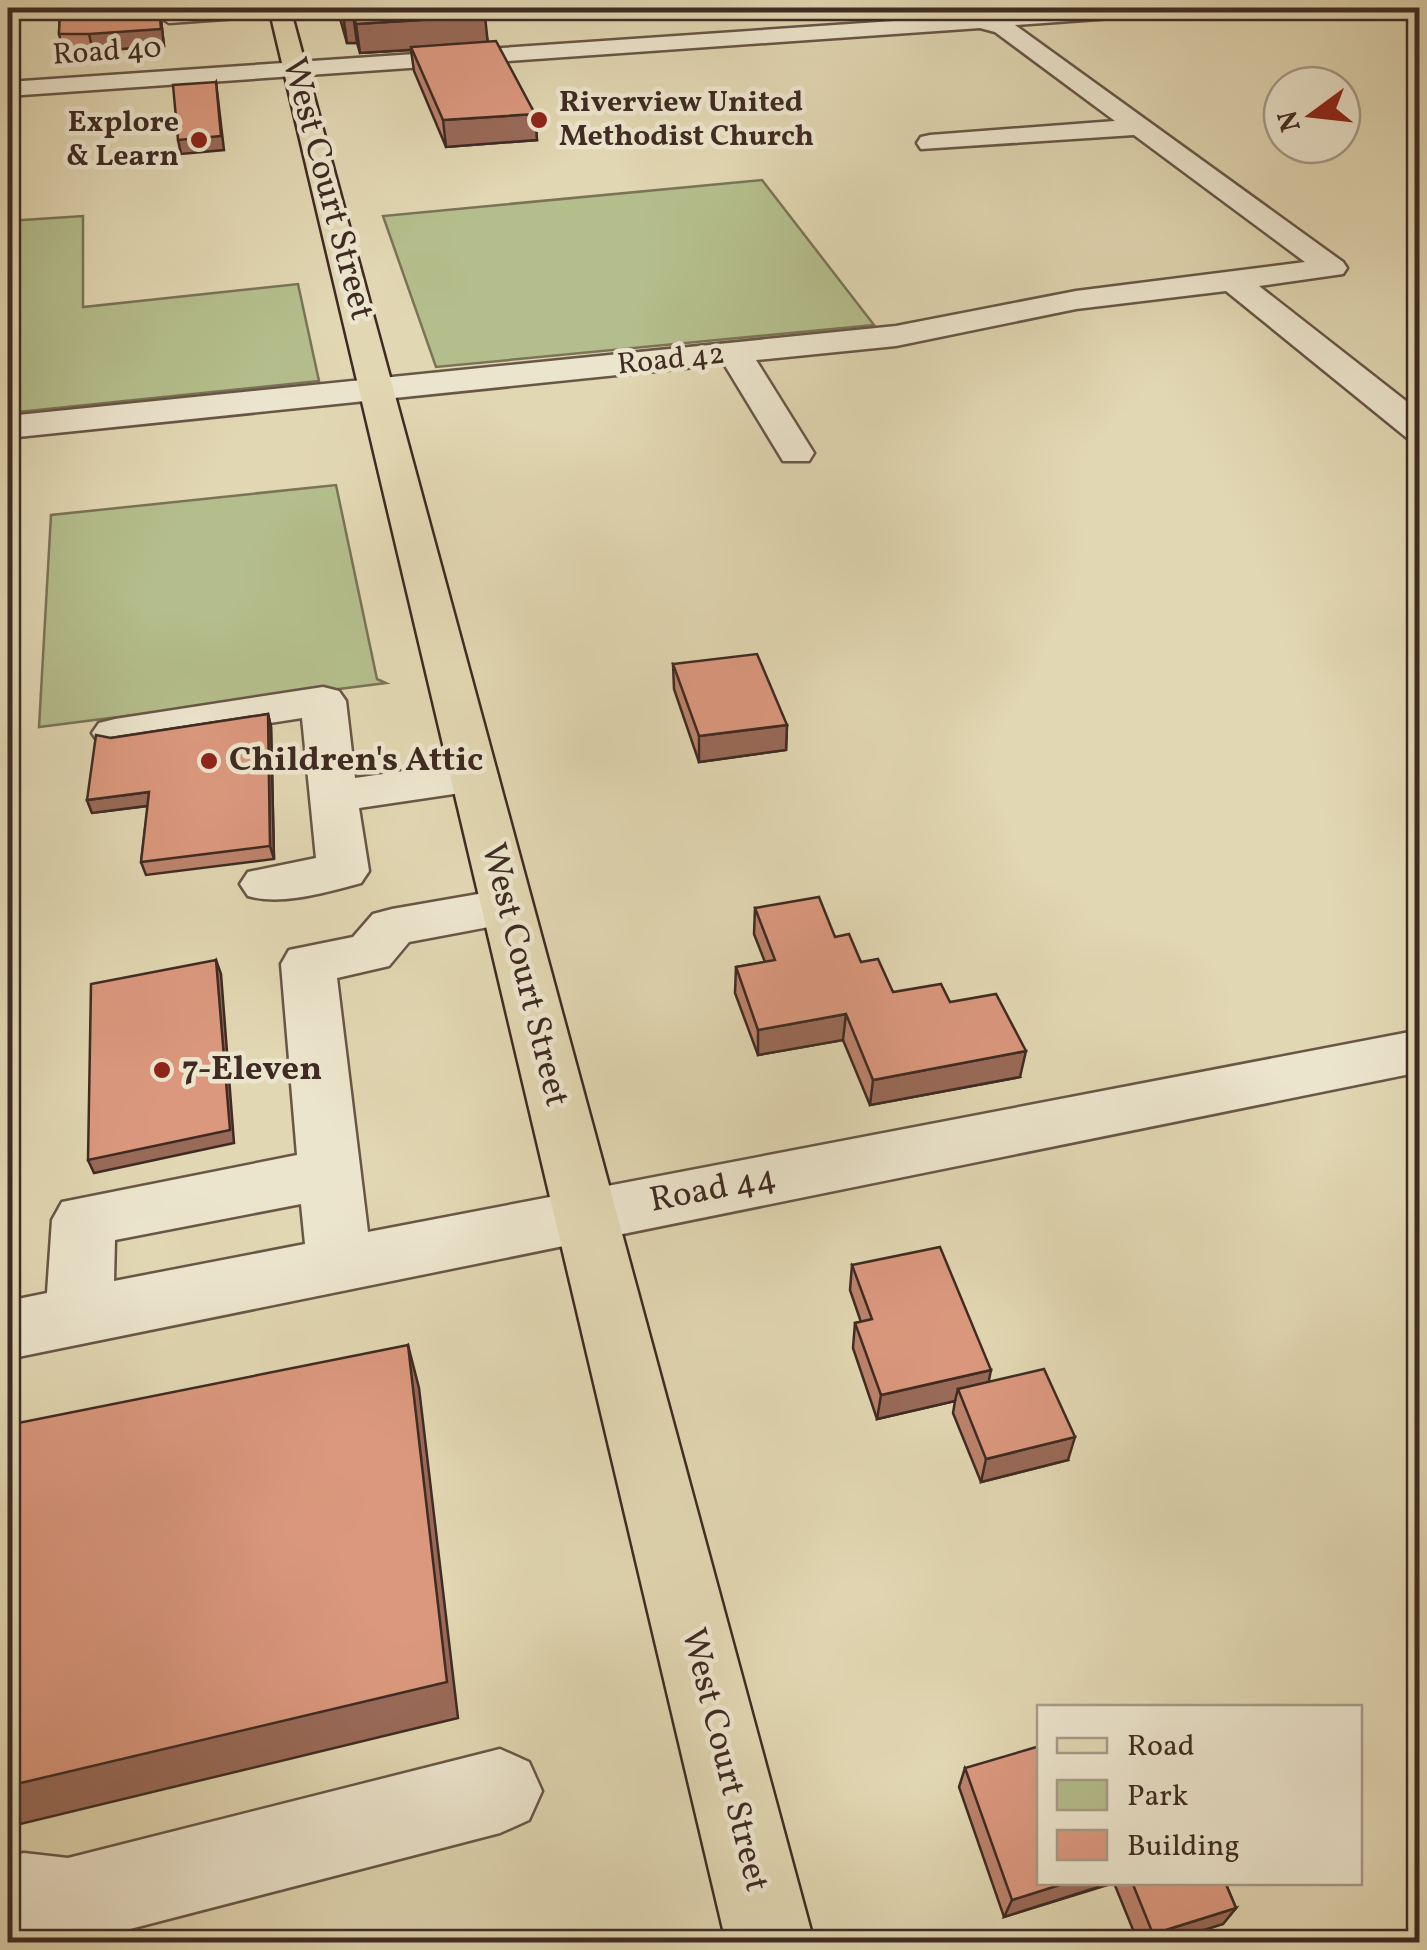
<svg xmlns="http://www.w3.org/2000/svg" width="1427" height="1950" font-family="Vollkorn,serif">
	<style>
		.green { fill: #b4be8c; stroke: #7a7458; stroke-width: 2.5 }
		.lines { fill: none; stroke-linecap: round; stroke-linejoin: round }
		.minor-casing { stroke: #685647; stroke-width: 5 }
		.major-casing { stroke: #3f2b23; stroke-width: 5 }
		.minor { fill: #ece5cd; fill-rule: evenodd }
		.major { fill: #e1d7b2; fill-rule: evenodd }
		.wall { fill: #bc836c; stroke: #3f2b23; stroke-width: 2.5 }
		.shaded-wall { fill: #996a58; stroke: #3f2b23; stroke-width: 2.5 }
		.building { fill: #db987e; stroke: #3f2b23; stroke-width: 2.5 }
		.poi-dot { fill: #8f2418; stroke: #ece5cd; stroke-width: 4 }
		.labels { text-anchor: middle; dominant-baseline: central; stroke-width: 9; stroke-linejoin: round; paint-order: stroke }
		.far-street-label { font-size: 30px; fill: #3f2b23; stroke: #ece5cd }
		.far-poi-label { font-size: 30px; font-weight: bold; fill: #3f2b23; stroke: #ece5cd; text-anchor: start }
		.street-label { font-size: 35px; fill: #3f2b23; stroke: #ece5cd }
		.poi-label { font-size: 35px; font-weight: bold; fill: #3f2b23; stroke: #ece5cd; text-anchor: start }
	</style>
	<rect width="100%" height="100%" fill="#e1d7b2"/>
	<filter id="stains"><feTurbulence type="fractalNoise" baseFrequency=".002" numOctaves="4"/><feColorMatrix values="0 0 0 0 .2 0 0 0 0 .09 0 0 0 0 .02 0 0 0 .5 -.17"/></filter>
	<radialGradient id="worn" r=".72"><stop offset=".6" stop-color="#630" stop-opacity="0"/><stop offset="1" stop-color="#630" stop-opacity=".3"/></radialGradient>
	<g class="green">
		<polygon points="762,180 874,325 436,367 383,216"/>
		<polygon points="83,216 83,307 298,284 319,381 8,413 8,221"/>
		<polygon points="336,485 377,679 386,683 39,727 51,515"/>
	</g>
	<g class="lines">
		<defs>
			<g id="minor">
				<polygon points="200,8 289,8 290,9 279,15 169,23 158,16 169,9"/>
				<polygon points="1082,8 1178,8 1168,14 1015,25 1343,262 1347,268 1343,274 1259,286 1420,412 1420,441 1407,438 1226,291 1076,309 896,346 756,360 814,453 809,461 783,461 724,364 8,438 8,416 896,326 1076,291 1305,262 1134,135 921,149 917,143 921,137 930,135 1115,121 995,32 980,28 8,96 8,82"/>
				<path d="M323 687 339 691 346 701 355 778 474 761 491 765 498 776 491 787 474 791 359 808 369 871 361 883C327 892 282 906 248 896L240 884 248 872 316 858 302 718 115 747 99 743 92 733 99 723 115 719Z"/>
				<path d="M507 889 526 894 533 907 526 920 409 942 389 966 337 978 368 1232 1420 1030V1072L8 1359V1301L47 1293 52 1220 62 1202 297 1155 281 964 289 950 353 937 373 914 392 909ZM301 1204 305 1244 114 1281 115 1240Z"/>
				<polygon points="500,1749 529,1762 542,1791 529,1820 500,1833 80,1942 8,1942 8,1856 24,1853 68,1858"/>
			</g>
			<polygon id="major" points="269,8 290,8 814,1942 726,1942"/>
		</defs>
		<use href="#minor" class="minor-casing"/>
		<use href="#major" class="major-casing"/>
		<use href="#minor" class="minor"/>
		<use href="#major" class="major"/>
	</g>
	<g class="wall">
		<polygon points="8,8 161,9 160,11 164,46 93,51 63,51 59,34 60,8 8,11"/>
		<polygon points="337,8 480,8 488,42 535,114 537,140 446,147 414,71 411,50 360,53 357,43 347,43"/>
		<polygon points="673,664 787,725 786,750 699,762 674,689"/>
		<polygon points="268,714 271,727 274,859 146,875 141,862 148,806 92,813 87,800 111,738"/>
		<polygon points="755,908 835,937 893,992 950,1002 1020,1077 870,1105 843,1040 758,1055 735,993 736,967 765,962 754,934"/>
		<polygon points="852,1265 989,1382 1068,1460 981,1482 953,1413 955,1401 877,1419 853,1348 855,1323 861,1322 850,1290"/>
		<polygon points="965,1768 1040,1882 1225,1882 1236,1908 1223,1924 1166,1942 1138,1942 1114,1883 1004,1917 959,1787"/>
	</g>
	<g class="shaded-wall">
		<polygon points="8,8 65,8 8,11"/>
		<polygon points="152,8 161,8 160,11 164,46 93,51 89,34"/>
		<polygon points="353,14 357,43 347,43 343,15"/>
		<polygon points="485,16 488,45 360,53 356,24"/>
		<polygon points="216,82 224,150 181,154 178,140"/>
		<polygon points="535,114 537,140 446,147 443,120"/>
		<polygon points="268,714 271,727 274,859 270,846"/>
		<polygon points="787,725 786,750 699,762 699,736"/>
		<polygon points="149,792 154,805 92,813 87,800"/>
		<polygon points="216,960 221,974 234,1143 94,1173 88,1160"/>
		<polygon points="846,1014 843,1040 758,1055 758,1030"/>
		<polygon points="1026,1051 1020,1077 870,1105 873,1080"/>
		<polygon points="408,1345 419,1388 458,1718 8,1827 8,1786"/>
		<polygon points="991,1370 986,1395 958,1389 955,1401 877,1419 881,1395"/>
		<polygon points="1075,1437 1068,1460 981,1482 986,1459"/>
		<polygon points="1069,1882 1114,1882 1004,1917 1012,1900"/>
		<polygon points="1236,1908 1223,1924 1166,1942 1147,1942 1153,1934"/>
	</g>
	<g class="building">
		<polygon points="60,8 159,8 161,29 89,34 59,34"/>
		<polygon points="341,8 480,8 485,16 356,24 353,14 343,15"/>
		<polygon points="496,41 535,114 443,120 411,47"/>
		<polygon points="216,82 221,136 178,140 173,85"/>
		<polygon points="757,654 787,725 699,736 673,664"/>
		<polygon points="268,714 270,846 141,862 149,792 87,800 96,735 111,738"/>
		<polygon points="819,897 835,937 849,934 861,962 878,959 893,992 941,984 950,1002 996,994 1026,1051 873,1080 846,1014 758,1030 736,967 775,960 755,908"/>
		<polygon points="216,960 230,1130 88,1160 91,984"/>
		<polygon points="940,1247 991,1370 881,1395 855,1323 872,1319 852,1265"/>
		<polygon points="408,1345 447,1682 8,1786 8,1425"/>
		<polygon points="1044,1369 1075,1437 986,1459 958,1389"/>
		<polygon points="1040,1746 1040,1882 1069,1882 1012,1900 965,1768"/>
		<polygon points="1132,1882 1225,1882 1236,1908 1153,1934"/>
	</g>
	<g class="poi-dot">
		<circle cx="539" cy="120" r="10"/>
		<circle cx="199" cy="140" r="10"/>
		<circle cx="209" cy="761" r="10"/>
		<circle cx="162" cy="1070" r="10"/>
	</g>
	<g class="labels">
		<g class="far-street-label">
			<text transform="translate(107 52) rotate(-4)">Road 40</text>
			<text transform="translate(671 360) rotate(-6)">Road 42</text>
		</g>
		<g class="far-poi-label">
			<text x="559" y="103">Riverview United<tspan x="559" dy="34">Methodist Church</tspan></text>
			<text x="179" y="123" text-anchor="end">Explore<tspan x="179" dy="34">&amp; Learn</tspan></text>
		</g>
		<g class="street-label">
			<text transform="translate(327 189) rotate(75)">West Court Street</text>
			<text transform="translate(524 975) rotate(76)">West Court Street</text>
			<text transform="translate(713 1190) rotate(-11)">Road 44</text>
			<text transform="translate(724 1760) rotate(76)">West Court Street</text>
		</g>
		<g class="poi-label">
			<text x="229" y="761">Children's Attic</text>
			<text x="182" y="1070">7-Eleven</text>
		</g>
	</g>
	<rect width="1427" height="1950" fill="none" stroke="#e1d7b2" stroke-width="40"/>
	<rect x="10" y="10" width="1407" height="1930" fill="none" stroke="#3f2b23" stroke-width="5"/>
	<rect x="20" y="20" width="1387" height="1910" fill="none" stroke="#3f2b23" stroke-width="2.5"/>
	<rect x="1037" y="1705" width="325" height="180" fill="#ece5cd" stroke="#a79b89" stroke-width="2.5"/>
	<rect x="1057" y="1738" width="50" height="15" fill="#e1d7b2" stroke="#a79b89" stroke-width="2.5"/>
	<text x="1127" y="1755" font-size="30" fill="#3f2b23">Road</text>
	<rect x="1057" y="1780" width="50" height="30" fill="#b4be8c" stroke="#a79b89" stroke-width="2.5"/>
	<text x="1127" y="1805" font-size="30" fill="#3f2b23">Park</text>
	<rect x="1057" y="1830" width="50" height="30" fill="#db987e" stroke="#a79b89" stroke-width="2.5"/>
	<text x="1127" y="1855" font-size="30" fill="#3f2b23">Building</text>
	<g transform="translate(1312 115) rotate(255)"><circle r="48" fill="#ece5cd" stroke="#a79b89" stroke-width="2.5"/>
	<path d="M0-8L18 38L0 25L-18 38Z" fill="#8f2418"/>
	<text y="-15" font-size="28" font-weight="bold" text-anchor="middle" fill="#3f2b23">N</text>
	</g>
	<rect width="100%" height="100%" filter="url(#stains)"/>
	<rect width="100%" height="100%" fill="url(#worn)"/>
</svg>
